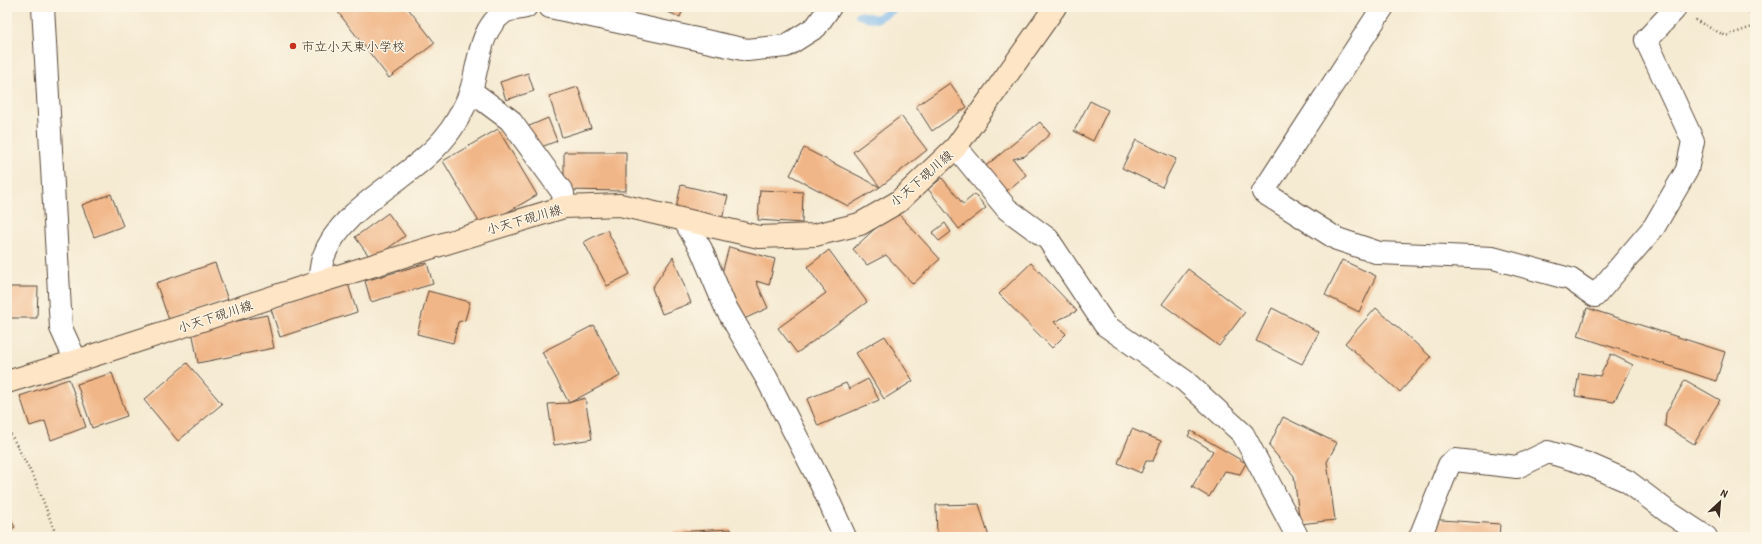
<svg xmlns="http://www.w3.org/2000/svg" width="1762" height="544" font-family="'Patrick Hand','Klee One',sans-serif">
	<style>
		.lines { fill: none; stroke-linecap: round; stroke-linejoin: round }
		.stream { stroke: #7ab7ed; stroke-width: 8 }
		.building { fill: #f1b687 }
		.minor-casing { stroke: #574739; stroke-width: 24 }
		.tertiary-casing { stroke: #574739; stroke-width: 24 }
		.secondary-casing { stroke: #574739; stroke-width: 24 }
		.path { stroke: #574739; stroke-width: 2.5; stroke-dasharray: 1 3; stroke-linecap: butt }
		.minor { stroke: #fff; stroke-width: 22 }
		.tertiary { stroke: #fff; stroke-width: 22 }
		.secondary { stroke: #fee5c5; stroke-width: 22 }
		.poi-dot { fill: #c8321e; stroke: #fcf5e5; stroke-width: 1.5 }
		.labels { text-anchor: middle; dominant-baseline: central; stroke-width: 3; stroke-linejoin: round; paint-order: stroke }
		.poi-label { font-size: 13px; fill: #3b2a1e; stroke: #fcf5e5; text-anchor: start }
		.street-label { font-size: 13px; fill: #3b2a1e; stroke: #fcf5e5 }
	</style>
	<rect width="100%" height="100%" fill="#fcf5e5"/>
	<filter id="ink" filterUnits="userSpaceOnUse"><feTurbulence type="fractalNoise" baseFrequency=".025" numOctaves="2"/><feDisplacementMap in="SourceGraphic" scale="8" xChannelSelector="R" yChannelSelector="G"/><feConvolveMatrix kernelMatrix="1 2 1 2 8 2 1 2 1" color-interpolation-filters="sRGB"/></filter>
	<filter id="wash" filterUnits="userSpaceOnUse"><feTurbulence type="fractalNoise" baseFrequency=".012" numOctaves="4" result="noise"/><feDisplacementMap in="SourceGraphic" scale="16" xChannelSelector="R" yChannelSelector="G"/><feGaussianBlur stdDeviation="0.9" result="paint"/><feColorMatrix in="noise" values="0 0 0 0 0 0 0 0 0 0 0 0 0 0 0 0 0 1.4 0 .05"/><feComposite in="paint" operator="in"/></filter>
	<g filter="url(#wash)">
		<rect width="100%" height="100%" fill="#f5ead2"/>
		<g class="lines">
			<polyline class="stream" points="859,15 876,19 898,7"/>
		</g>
		<g id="blocks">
			<g class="building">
				<polygon points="334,7 407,7 435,43 389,78"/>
				<polygon points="655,7 684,7 680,17"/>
				<polygon points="528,73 534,91 506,100 500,82"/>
				<polygon points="950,83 967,107 932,131 916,106"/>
				<polygon points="578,87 591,128 562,137 549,96"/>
				<polygon points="1090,101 1108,110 1093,141 1074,131"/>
				<polygon points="901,116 927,150 880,187 848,206 790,175 804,148 880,187 853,152"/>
				<polygon points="548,118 557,141 536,149 527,127"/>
				<polygon points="1040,122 1050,134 1025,156 1013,159 1026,175 1003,194 982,169"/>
				<polygon points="498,129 537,195 482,227 443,161"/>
				<polygon points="1136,140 1176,159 1162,187 1122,168"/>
				<polygon points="564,152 626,152 626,191 564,190"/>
				<polygon points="942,178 963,204 975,194 986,208 959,229 928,189"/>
				<polygon points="681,185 728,196 722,219 676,208"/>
				<polygon points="760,190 803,192 802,223 758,220"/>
				<polygon points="111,194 123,226 94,237 82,205"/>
				<polygon points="895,210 940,259 913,284 886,255 867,265 853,249"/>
				<polygon points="388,213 405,236 372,260 355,237"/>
				<polygon points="945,223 951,232 939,241 932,233"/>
				<polygon points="607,230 630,274 607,286 584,242"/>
				<polygon points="729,247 775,259 769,285 756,281 768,308 744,319 722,273"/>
				<polygon points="829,250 867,302 797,353 778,328 826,293 807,267"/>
				<polygon points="673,257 691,303 662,314 652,288"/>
				<polygon points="1342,260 1376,276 1359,312 1325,295"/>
				<polygon points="215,263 228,300 169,320 156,283"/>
				<polygon points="427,263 433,284 371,302 365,281"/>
				<polygon points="1031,263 1077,311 1054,322 1066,334 1052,348 999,294"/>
				<polygon points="1188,269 1245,312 1219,346 1162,304"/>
				<polygon points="348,284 357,312 280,337 271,309"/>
				<polygon points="7,287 38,287 37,318 7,318"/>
				<polygon points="428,291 470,302 465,320 458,322 453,343 417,334"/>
				<polygon points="1272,308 1319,332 1302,364 1256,341"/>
				<polygon points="1376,308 1431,357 1400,392 1345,343"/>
				<polygon points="1587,308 1725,352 1716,381 1578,336"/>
				<polygon points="267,315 274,348 198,363 192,330"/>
				<polygon points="594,325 620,376 569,403 542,352"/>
				<polygon points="885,336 913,381 884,399 856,353"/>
				<polygon points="1611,354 1633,365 1614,402 1575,396 1579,373 1600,376"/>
				<polygon points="187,363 222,404 178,441 144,400"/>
				<polygon points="112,373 127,416 92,428 77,384"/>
				<polygon points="69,379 86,427 51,440 45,421 30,426 20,396"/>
				<polygon points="868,379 879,400 818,426 807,399 846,383 849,389"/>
				<polygon points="1685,380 1720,400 1694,444 1665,426 1666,413"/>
				<polygon points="585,398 592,439 554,445 548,404 568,403"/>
				<polygon points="1283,417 1337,443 1327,462 1335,520 1300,524 1294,476 1269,446"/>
				<polygon points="1132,429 1161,441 1153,461 1146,461 1141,473 1118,463"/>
				<polygon points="1191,431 1246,463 1240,474 1225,471 1209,497 1192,487 1213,451 1188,436"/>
				<polygon points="979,504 989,537 937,537 936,505"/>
				<polygon points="7,513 15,527 7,532"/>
				<polygon points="1427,519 1500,524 1499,537 1426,537"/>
				<polygon points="731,529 732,537 673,537 673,532"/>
			</g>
		</g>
	</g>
	<g filter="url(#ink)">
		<use href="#blocks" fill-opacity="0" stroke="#574739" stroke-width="1"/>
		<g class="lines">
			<defs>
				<g id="minor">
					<polyline points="43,7 61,328 76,361"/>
					<polyline points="1383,7 1263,192 1337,239 1379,253 1493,258 1570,279 1595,296 1654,227 1687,170 1693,141 1646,40 1674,10"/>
					<polyline points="471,91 510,120 563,193 564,207"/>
					<polyline points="956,147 1007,209 1048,239 1105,325 1185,381 1243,434 1296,534 1295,537"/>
					<polyline points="684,220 701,249 725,306 767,379 823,488 845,537"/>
					<polyline points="1420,537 1449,465 1455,460 1517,467 1548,452 1588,464 1627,481 1668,512 1706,537"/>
				</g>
				<g id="tertiary">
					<polyline points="550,7 747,50 786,46 816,27 830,7"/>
					<path d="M319 282C320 274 321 265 323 258 343 201 419 178 452 128 458 119 468 101 471 90 479 65 479 30 503 13 508 9 519 9 526 7"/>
				</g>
				<polyline id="secondary" points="7,382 76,361 319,282 564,207 620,205 759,237 815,235 860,224 898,202 956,147 1055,7"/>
			</defs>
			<use href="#minor" class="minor-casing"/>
			<use href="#tertiary" class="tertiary-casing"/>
			<use href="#secondary" class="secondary-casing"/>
			<g class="path">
				<polyline points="1744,7 1755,18"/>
				<polyline points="1695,20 1726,36 1755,26"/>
				<polyline points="7,427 35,480 57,537"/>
			</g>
			<use href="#minor" class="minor"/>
			<use href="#tertiary" class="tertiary"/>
			<use href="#secondary" class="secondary"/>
		</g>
	</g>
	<circle class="poi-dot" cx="293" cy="46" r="4"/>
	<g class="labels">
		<g class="poi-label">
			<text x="301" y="46">市立小天東小学校</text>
		</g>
		<g class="street-label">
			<text transform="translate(921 178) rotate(-41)">小天下硯川線</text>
			<text transform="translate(524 219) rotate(-16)">小天下硯川線</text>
			<text transform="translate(215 316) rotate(-18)">小天下硯川線</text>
		</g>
	</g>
	<rect width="1762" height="544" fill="none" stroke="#fcf5e5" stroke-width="24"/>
	<g transform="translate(1720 502) rotate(26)" stroke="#fcf5e5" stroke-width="3" paint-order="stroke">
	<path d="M0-3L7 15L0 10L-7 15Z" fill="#3b2a1e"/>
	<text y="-6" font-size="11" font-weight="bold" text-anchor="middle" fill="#3b2a1e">N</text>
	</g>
</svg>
